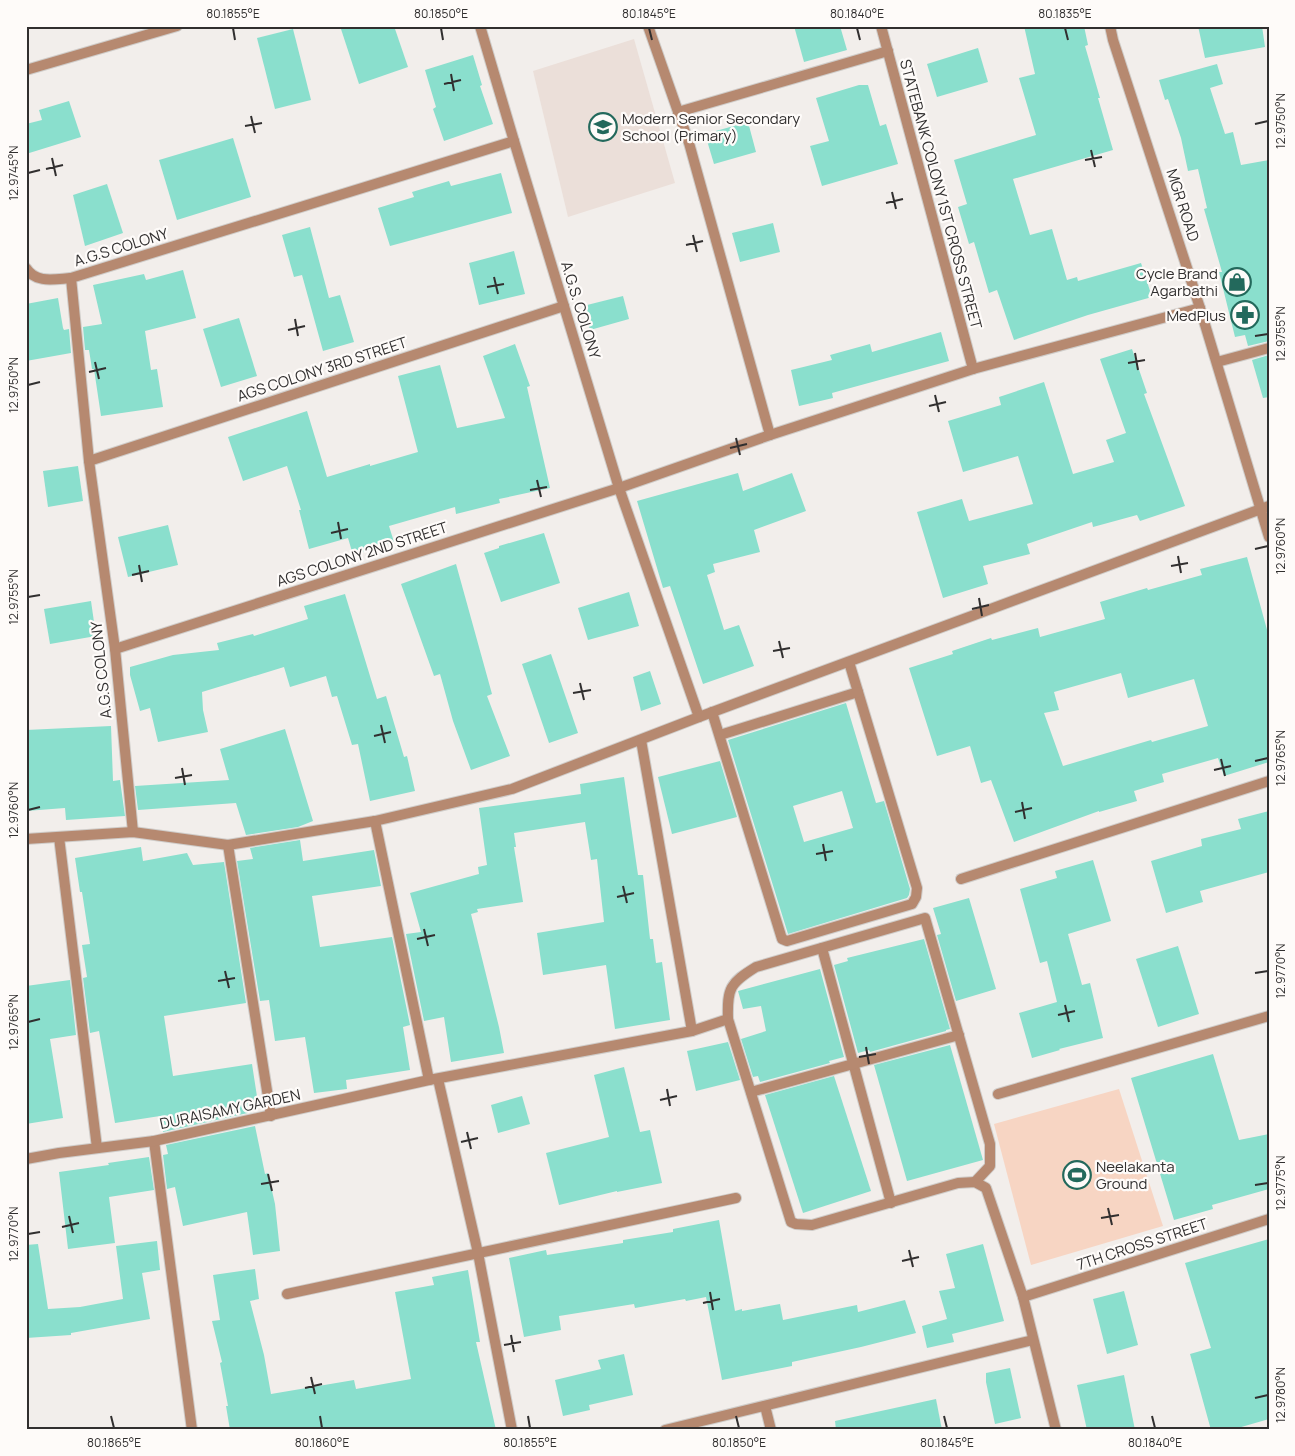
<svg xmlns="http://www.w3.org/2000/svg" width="1295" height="1456" font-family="Manrope,sans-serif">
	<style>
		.built { fill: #ebdfd9 }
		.green { fill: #f7d5c3 }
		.building { fill: #8adfcd; fill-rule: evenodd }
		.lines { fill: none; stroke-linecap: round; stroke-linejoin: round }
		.minor-casing { stroke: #cfccc9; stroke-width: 12 }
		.tertiary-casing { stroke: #cfccc9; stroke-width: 12 }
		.minor { stroke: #b68970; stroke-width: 10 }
		.tertiary { stroke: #b68970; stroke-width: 10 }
		.ticks { fill: none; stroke: #312f2f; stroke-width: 2 }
		.labels { text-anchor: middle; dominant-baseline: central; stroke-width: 4.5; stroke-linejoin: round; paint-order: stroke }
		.poi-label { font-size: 15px; fill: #312f2f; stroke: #fefbf9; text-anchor: start }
		.street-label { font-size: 15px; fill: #312f2f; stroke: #fefbf9 }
		.neatline { fill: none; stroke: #312f2f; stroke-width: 2 }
		.ticks-label { font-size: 12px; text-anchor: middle; fill: #312f2f }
	</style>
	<rect width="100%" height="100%" fill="#f2eeeb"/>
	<polygon class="built" points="634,39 675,183 568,217 533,71"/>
	<polygon class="green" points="1119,1089 1163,1226 1031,1265 994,1124"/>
	<g class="building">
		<polygon points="340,26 394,26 408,67 359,84"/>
		<polygon points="794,26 840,26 847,50 804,62"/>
		<polygon points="1024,26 1084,26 1088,45 1085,46 1100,98 1098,98 1113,150 1013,179 1030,235 1052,229 1067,280 1077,277 1078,281 1141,263 1152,297 1088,315 1014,340 997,290 989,293 974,242 969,244 958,207 967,204 954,160 1036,135 1019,78 1035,74"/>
		<polygon points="1198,26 1262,26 1265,47 1205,58"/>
		<polygon points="293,29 311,100 275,109 257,38"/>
		<polygon points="978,48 988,82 937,97 927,64"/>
		<polygon points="473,55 482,85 480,86 493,124 444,141 433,109 436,107 425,70"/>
		<polygon points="1217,64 1223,84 1210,88 1225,134 1233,132 1241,165 1269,160 1269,341 1248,346 1245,335 1235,337 1219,272 1222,272 1204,209 1207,208 1198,169 1188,171 1181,138 1168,99 1165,100 1159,80"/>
		<polygon points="859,85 868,85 880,126 886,124 898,164 822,186 810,146 829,141 816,98"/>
		<polygon points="69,101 81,137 26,154 26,124 42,120 39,110"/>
		<polygon points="748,122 756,152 714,164 705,134"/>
		<polygon points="233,138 251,197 177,220 159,160"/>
		<polygon points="501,173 512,213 390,246 378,208 414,197 412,192 449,181 451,186"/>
		<polygon points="107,184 123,233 85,246 73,195"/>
		<polygon points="773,223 780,252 740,262 732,233"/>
		<polygon points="310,227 329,298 340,295 354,342 323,351 302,275 294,277 282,235"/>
		<polygon points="514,251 525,294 479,305 469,263"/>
		<polygon points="183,270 196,318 145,331 151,370 157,369 163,407 101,416 94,369 92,369 89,350 85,350 83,327 102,324 93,285 144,274 146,280"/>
		<polygon points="623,296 629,319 590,330 583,306"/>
		<polygon points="58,298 63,328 64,330 69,329 71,353 26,361 26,304"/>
		<polygon points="239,318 257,376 221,387 203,329"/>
		<polygon points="941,332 949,361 832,393 833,398 799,406 791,370 832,360 830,355 870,344 872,352"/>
		<polygon points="515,344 530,386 527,387 550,488 499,499 500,503 456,514 455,507 389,526 394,542 353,555 348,538 309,549 299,510 301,510 287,466 243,481 228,437 307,411 327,477 370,464 370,466 418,452 398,376 440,365 457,428 505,418 483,356"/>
		<polygon points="1132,349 1147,393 1144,394 1185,506 1140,521 1137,515 1093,527 1092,522 1027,544 1030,554 983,566 988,584 943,598 917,512 962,499 969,521 1033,504 1018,456 963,472 948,421 1001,405 999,397 1044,382 1073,474 1114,462 1106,440 1126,433 1100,359"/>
		<polygon points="1269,355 1269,397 1263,398 1252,360"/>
		<polygon points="78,466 83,501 48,507 43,471"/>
		<polygon points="738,473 743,491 792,473 806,511 754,530 760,552 713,564 715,572 707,575 724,630 739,625 754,666 703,684 670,586 663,588 637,501"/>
		<polygon points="168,525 178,565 128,577 118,537"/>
		<polygon points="544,533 560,583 501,602 484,553 499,548 499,546"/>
		<path d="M1247 557 1269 637V762L1224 776 1218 758 1162 774 1164 782 1134 791 1137 801 1099 812V811L1014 842 991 780 981 783 970 746 937 756 909 668 953 654 952 651 991 638 992 640 1038 628 1040 637 1105 619 1100 602 1147 588 1148 590 1202 575 1200 569ZM1121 673 1128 698 1194 679 1208 726 1152 742 1151 740 1063 766 1044 713 1059 710 1054 692Z"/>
		<polygon points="456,564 492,694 487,696 510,756 471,770 453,721 440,674 434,676 401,584"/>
		<polygon points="629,592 639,626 588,640 578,608"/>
		<polygon points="345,594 377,699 386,696 404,757 407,756 415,791 370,801 358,744 352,745 337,696 332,697 326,676 290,687 284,667 202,692 203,710 208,732 158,742 150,708 140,711 130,675 130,667 173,655 219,650 217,643 253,634 254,636 308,619 304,606"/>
		<polygon points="91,601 96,636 50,644 44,609"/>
		<polygon points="551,654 578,733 549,743 522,664"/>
		<polygon points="650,671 661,704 641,711 633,677"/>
		<path d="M846 703 876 803 884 801 910 889 909 895 907 898 788 934 728 740ZM842 791 853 828 804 842 793 806Z"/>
		<polygon points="111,726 113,781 120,780 125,816 66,820 65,808 26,811 26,730"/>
		<polygon points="285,729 313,821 298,827 246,835 236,803 138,810 135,786 229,780 220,749"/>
		<polygon points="720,761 737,817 672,834 658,777"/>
		<polygon points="624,777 638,875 643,875 650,939 653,939 656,963 662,962 670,1020 615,1029 606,965 543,975 537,933 604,922 597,859 591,860 585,822 514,833 516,847 514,847 523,902 477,909 478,912 471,914 499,1027 504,1053 451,1062 444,1017 424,1021 406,934 421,932 410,893 479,874 478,867 487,865 479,808 581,794 580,784"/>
		<polygon points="1269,811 1269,872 1200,891 1203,902 1166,913 1151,861 1202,846 1201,839 1241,829 1238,819"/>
		<polygon points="300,840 303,861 374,850 381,886 312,896 320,947 392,937 410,1025 403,1027 410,1070 346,1080 347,1089 314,1093 305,1037 275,1041 269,1000 260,1001 237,861 253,859 250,848"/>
		<polygon points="141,847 143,861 187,853 193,865 224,862 246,1003 164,1016 173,1076 252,1064 258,1103 250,1104 252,1112 163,1132 160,1116 115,1123 99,1031 90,1033 83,978 87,977 82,945 90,944 82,892 80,892 75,858"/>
		<polygon points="1093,860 1111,921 1068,934 1082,985 1090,983 1103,1038 1059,1049 1060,1050 1032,1058 1019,1013 1057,1002 1047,961 1040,963 1020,889 1057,878 1055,871"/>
		<polygon points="969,898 996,989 956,1001 937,935 941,934 933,908"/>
		<polygon points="924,939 950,1029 946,1030 946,1031 870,1052 869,1050 858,1053 834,965 848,961 847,958"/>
		<polygon points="1178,946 1199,1014 1158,1027 1136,959"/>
		<polygon points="820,969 844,1057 829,1061 830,1063 760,1082 758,1076 753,1077 741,1039 766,1031 761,1006 743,1009 738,991"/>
		<polygon points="70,980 76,1035 50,1039 63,1118 26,1124 26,986"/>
		<polygon points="728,1042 740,1080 696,1091 687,1051"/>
		<polygon points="950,1045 983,1160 907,1181 874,1065"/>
		<polygon points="1213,1054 1239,1140 1269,1134 1269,1189 1212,1205 1213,1209 1174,1220 1131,1078"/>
		<polygon points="624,1067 640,1132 650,1130 662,1183 617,1192 617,1191 559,1205 546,1153 609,1137 594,1075"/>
		<polygon points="834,1076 871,1191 803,1213 765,1095"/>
		<polygon points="522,1096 530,1124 498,1133 491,1105"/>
		<polygon points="255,1126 265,1174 268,1173 275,1204 280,1251 253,1255 247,1212 183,1226 175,1187 167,1189 163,1155 168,1154 166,1145"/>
		<polygon points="149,1157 154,1190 109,1197 115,1243 68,1249 59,1172 109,1165 108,1163"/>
		<polygon points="719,1220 735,1311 742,1309 742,1311 780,1304 783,1320 857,1305 858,1312 905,1300 916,1333 861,1347 792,1362 792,1366 722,1380 706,1297 686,1301 685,1299 635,1308 634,1304 559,1316 561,1330 524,1337 509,1258 546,1250 547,1255 623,1243 623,1240 673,1232 673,1229"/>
		<polygon points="1269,1239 1269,1419 1231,1430 1211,1430 1190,1354 1211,1348 1185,1263"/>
		<polygon points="157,1241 160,1270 142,1273 150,1319 71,1333 71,1335 26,1338 26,1245 38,1244 48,1309 80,1307 123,1299 116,1246"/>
		<polygon points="983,1244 1004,1321 952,1334 954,1342 927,1348 922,1326 947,1319 939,1291 955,1288 946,1254"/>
		<polygon points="255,1269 259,1299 250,1301 264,1355 271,1394 354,1380 356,1389 411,1379 395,1292 434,1285 432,1277 468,1270 480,1342 476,1342 496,1430 230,1430 226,1406 228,1406 220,1363 222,1362 212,1321 220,1320 213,1275"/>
		<polygon points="1124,1291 1138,1345 1107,1354 1093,1299"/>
		<polygon points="624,1354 633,1395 589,1405 590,1410 563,1416 555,1380 601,1369 598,1360"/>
		<polygon points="1010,1368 1021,1418 995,1424 986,1382 986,1373"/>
		<polygon points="1124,1375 1135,1430 1087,1430 1077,1385"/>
		<polygon points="936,1399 942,1430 836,1430 835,1421"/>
	</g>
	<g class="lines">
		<defs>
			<g id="minor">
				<polyline points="648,26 689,143 770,435"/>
				<polyline points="881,26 973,369"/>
				<polyline points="26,70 177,26"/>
				<polyline points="678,112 888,51"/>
				<polyline points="514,141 619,488 699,717"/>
				<path d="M26 268C36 284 55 279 71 278"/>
				<polyline points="1217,362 1269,348"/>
				<polyline points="89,461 564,306"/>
				<polyline points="115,649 619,488 770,435 973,369 1200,308"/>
				<polyline points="712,712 782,939 787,941 912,904 916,897 917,888 849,662"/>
				<polyline points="720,735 858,692"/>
				<polyline points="641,740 692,1031"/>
				<polyline points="375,821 429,1080"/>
				<polyline points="133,832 115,649 89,461 71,278 514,141 480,26"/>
				<polyline points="59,837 97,1148"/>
				<polyline points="26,839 133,832 228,845 375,821 512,789 699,717 1269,506"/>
				<polyline points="228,845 271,1116"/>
				<polyline points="961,879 1269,781"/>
				<polyline points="822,948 891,1203"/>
				<path d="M728 1019C727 988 730 983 756 967L925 918 990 1144V1166L975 1182"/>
				<polyline points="438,1079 478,1253 512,1430"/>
				<polyline points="751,1092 959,1035"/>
				<polyline points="998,1094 1269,1016"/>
				<polyline points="154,1141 192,1430"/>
				<polyline points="26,1159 59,1153 154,1141 429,1080 692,1031 728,1019 791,1222 796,1224 812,1225 958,1183 975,1182 986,1188 1023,1297 1056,1430"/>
				<polyline points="287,1294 736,1198"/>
				<polyline points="1023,1297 1269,1219"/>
				<polyline points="765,1406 771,1430"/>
				<polyline points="665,1430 1033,1340"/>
			</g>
			<polyline id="tertiary" points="1110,26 1113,40 1200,308 1269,537"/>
		</defs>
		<use href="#minor" class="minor-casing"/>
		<use href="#tertiary" class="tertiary-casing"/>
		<use href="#minor" class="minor"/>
		<use href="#tertiary" class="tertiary"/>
	</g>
	<path class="ticks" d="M233 28 235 40M441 28 443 40M649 28 652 40M857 28 860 40M1065 28 1068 40M451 74 454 91M444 84 461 80M251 116 255 133M1255 124 1268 121M245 126 262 123M1091 150 1095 167M52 158 56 176M1085 160 1102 157M46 169 63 165M28 173 40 170M892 192 896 209M886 203 903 199M693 235 697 252M686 245 703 241M494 277 498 294M487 287 504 284M295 319 298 336M288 330 305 326M1255 336 1268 334M1135 353 1138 370M95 362 99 379M1128 363 1145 360M89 372 106 368M28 385 40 382M935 395 939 412M929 406 946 402M736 438 740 455M730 448 747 444M537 480 541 497M530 490 547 487M338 522 341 539M331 533 348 529M1255 549 1268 546M1178 556 1181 573M139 565 142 582M1171 566 1188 563M132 575 149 571M28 597 40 595M979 598 982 616M972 609 989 605M779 641 783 658M773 651 790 648M580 683 584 700M573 693 591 690M381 725 385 743M374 736 391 732M1221 759 1225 776M1255 761 1268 758M182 768 185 785M1214 770 1231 766M175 778 192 775M1022 802 1025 819M28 810 40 807M1015 812 1032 808M823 844 826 861M816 854 833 851M623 886 627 903M617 897 634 893M424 929 428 946M417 939 435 935M225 971 229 988M1255 973 1268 971M218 981 235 978M1065 1005 1069 1022M1058 1015 1075 1011M28 1022 40 1019M866 1047 869 1064M859 1057 876 1054M667 1089 670 1106M660 1100 677 1096M467 1132 471 1149M461 1142 478 1138M268 1174 272 1191M261 1184 279 1181M1255 1185 1268 1183M1108 1208 1112 1225M69 1216 73 1233M1101 1218 1119 1215M62 1227 79 1223M28 1234 40 1232M909 1250 913 1267M902 1261 919 1257M710 1292 713 1310M703 1303 720 1299M511 1335 514 1352M504 1345 521 1342M311 1377 315 1394M305 1388 322 1384M1255 1398 1268 1395M111 1416 114 1428M320 1416 322 1428M528 1416 530 1428M736 1416 739 1428M944 1416 947 1428M1152 1416 1155 1428"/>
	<defs>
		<symbol id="school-ring" viewBox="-11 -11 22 22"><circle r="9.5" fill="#fefbf9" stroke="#23695c" stroke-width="1.5"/><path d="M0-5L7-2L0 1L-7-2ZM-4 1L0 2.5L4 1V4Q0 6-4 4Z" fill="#23695c"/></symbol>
		<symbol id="shop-ring" viewBox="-11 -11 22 22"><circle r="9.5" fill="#fefbf9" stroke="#23695c" stroke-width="1.5"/><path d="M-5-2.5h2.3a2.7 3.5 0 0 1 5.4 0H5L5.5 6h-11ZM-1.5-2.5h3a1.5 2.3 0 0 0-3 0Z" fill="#23695c"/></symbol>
		<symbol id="pharmacy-ring" viewBox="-11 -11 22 22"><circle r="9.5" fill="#fefbf9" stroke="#23695c" stroke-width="1.5"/><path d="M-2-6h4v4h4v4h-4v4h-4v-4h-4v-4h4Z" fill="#23695c"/></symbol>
		<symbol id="stadium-ring" viewBox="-11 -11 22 22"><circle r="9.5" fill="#fefbf9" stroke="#23695c" stroke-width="1.5"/><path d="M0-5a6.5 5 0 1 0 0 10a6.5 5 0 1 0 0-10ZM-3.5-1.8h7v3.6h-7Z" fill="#23695c"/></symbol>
	</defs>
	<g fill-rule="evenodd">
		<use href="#school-ring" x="587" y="111" width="32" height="32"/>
		<use href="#shop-ring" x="1221" y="266" width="32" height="32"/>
		<use href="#pharmacy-ring" x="1229" y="299" width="32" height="32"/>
		<use href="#stadium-ring" x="1061" y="1159" width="32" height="32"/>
	</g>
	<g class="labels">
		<g class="poi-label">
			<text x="622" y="118">Modern Senior Secondary<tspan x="622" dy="17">School (Primary)</tspan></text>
			<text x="1218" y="273" text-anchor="end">Cycle Brand<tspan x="1218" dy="17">Agarbathi</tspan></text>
			<text x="1226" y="315" text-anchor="end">MedPlus</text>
			<text x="1096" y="1166">Neelakanta<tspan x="1096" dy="17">Ground</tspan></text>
		</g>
		<g class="street-label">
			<text transform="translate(941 194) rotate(75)">STATEBANK COLONY 1ST CROSS STREET</text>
			<text transform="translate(1183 205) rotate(72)">MGR ROAD</text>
			<text transform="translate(121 247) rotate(-17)">A.G.S COLONY</text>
			<text transform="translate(581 310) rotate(73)">A.G.S. COLONY</text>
			<text transform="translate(322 369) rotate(-18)">AGS COLONY 3RD STREET</text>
			<text transform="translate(362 554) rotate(-18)">AGS COLONY 2ND STREET</text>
			<text transform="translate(101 670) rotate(-96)">A.G.S COLONY</text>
			<text transform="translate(230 1109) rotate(-12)">DURAISAMY GARDEN</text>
			<text transform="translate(1142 1244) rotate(-18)">7TH CROSS STREET</text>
		</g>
	</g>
	<rect width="1295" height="1456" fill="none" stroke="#fefbf9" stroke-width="55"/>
	<rect x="28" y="28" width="1240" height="1400" class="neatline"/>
	<g class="ticks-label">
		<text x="233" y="18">80.1855°E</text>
		<text x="441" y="18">80.1850°E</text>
		<text x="649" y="18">80.1845°E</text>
		<text x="857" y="18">80.1840°E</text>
		<text x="1065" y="18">80.1835°E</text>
		<text transform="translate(1281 121) rotate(-90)" y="4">12.9750°N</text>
		<text transform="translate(14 173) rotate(-90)" y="4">12.9745°N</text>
		<text transform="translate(1281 334) rotate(-90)" y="4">12.9755°N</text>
		<text transform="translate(14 385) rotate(-90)" y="4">12.9750°N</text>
		<text transform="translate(1281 546) rotate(-90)" y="4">12.9760°N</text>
		<text transform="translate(14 597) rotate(-90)" y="4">12.9755°N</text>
		<text transform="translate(1281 758) rotate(-90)" y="4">12.9765°N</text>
		<text transform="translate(14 810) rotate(-90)" y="4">12.9760°N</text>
		<text transform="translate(1281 971) rotate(-90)" y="4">12.9770°N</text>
		<text transform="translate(14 1022) rotate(-90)" y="4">12.9765°N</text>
		<text transform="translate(1281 1183) rotate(-90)" y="4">12.9775°N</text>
		<text transform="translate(14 1234) rotate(-90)" y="4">12.9770°N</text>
		<text transform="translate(1281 1395) rotate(-90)" y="4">12.9780°N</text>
		<text x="114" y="1447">80.1865°E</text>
		<text x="322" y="1447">80.1860°E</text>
		<text x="530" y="1447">80.1855°E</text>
		<text x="739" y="1447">80.1850°E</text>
		<text x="947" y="1447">80.1845°E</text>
		<text x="1155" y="1447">80.1840°E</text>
	</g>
</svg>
